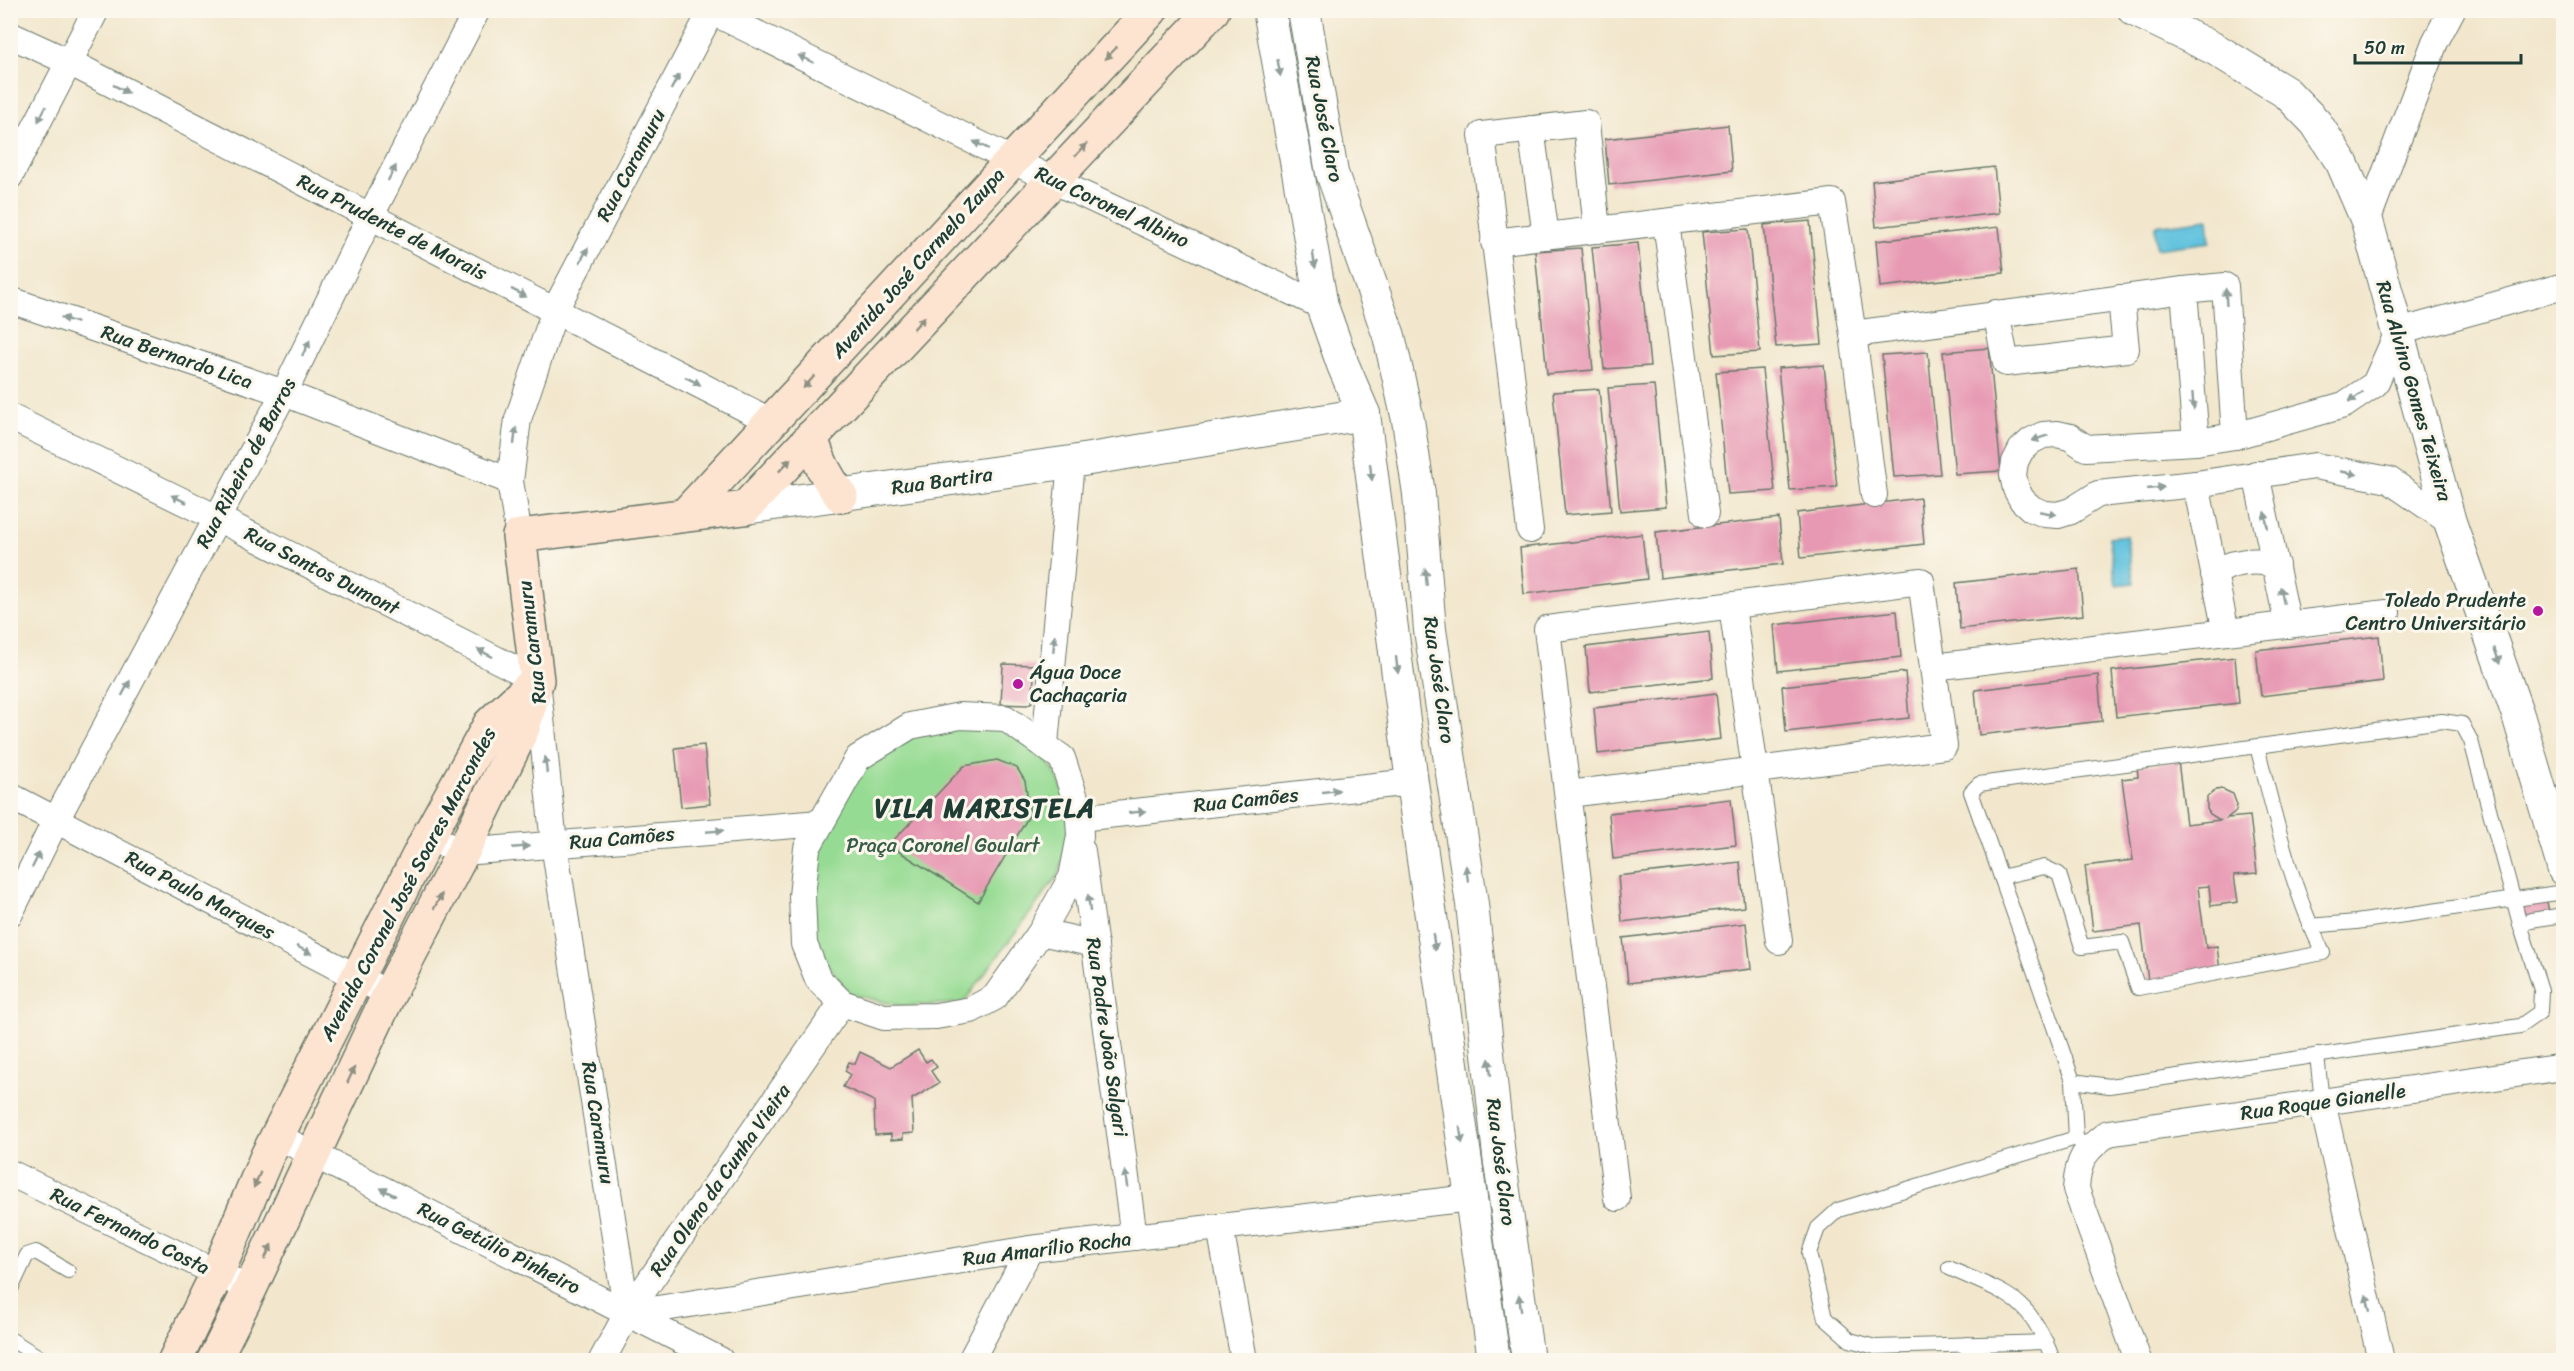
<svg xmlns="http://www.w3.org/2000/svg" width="2574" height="1371" font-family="Sriracha,sans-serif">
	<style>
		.green { fill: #96db93; stroke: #5a8c64; stroke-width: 1.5 }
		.water { fill: #5fc1dd; stroke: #3f7f88; stroke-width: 1.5 }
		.building { fill: #e799b3 }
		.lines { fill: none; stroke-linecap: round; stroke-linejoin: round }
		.service-casing { stroke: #69786a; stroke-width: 16 }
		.minor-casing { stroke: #69786a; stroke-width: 28 }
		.tertiary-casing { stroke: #69786a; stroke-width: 34 }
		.secondary-casing { stroke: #69786a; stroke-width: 36 }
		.service { stroke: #fff; stroke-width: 14 }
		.minor { stroke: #fff; stroke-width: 26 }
		.tertiary { stroke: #fff; stroke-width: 32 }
		.secondary { stroke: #fde4d1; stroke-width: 33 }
		.oneway { fill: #8e9082 }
		.oneway2 { fill: #8f9e9a }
		.poi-dot { fill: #b5179e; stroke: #fbf7ec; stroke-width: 2 }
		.labels { text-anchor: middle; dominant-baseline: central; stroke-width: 6; stroke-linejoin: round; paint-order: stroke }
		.street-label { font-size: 20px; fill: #1f3d34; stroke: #fbf7ec }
		.poi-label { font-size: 20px; fill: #1f3d34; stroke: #fbf7ec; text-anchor: end }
		.park-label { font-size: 20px; fill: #375d47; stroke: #fbf7ec }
		.district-label { font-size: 26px; font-weight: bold; letter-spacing: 1.5px; fill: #1f3d34; stroke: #fbf7ec }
	</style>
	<rect width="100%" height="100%" fill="#fbf7ec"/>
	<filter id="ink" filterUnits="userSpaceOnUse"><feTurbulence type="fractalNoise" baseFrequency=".0167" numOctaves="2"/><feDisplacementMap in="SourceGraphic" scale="12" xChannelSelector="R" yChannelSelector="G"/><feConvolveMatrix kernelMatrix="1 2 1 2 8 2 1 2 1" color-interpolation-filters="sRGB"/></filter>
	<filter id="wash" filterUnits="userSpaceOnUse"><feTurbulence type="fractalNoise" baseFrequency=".008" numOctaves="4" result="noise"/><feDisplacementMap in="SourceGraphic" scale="24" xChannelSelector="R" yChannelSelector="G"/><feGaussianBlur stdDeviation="1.35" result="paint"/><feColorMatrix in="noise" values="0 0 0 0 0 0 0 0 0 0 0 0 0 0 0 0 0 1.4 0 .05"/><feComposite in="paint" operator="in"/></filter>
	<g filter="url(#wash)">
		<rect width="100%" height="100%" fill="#f2e7cd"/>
		<polygon class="green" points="960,725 1006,728 1039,751 1055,772 1065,795 1070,831 1059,874 963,1003 901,1006 850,994 815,948 814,850 863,764 914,736"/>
		<g class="water">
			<polygon points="2208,219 2210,242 2156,249 2155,226"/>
			<polygon points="2126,535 2134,583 2116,585 2109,537"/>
		</g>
		<g id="blocks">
			<g class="building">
				<polygon points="1728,125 1732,171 1609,185 1605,139"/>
				<polygon points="1994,167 1999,213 1876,227 1872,181"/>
				<polygon points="1810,221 1822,344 1776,347 1764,225"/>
				<polygon points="1999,227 2004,273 1880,287 1876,241"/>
				<polygon points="1748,229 1760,352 1714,355 1702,232"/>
				<polygon points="1638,243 1650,366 1604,369 1592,247"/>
				<polygon points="1581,248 1593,370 1547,374 1535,251"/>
				<polygon points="1989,348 2001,471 1955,474 1943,352"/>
				<polygon points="1928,352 1940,474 1894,477 1882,355"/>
				<polygon points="1824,365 1837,487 1790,490 1778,368"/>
				<polygon points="1762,369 1775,491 1728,494 1716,372"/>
				<polygon points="1654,385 1666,507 1620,511 1608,388"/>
				<polygon points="1599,389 1611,511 1565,515 1553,392"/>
				<polygon points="1920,498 1924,544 1801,558 1797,513"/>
				<polygon points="1779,518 1783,564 1660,578 1656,532"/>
				<polygon points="1642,534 1647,579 1524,594 1520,548"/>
				<polygon points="2079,569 2083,615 1960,629 1956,583"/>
				<polygon points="1897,611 1901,657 1778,671 1774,625"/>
				<polygon points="1709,632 1713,678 1590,692 1586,647"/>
				<polygon points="2379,636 2383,681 2261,696 2256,650"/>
				<polygon points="2235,657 2239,703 2116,717 2112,671"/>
				<polygon points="1003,664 1035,665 1032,702 1027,705 1001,704"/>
				<polygon points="1905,672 1909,718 1786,732 1782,686"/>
				<polygon points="2098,675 2102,721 1979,735 1975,690"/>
				<polygon points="1716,693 1721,739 1598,754 1594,708"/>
				<polygon points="704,745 710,804 681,807 675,748"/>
				<polygon points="997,760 1017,768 1025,781 1030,814 978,902 889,845 964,766"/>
				<polygon points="2178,761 2186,824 2220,820 2210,814 2207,809 2207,797 2216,790 2222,789 2233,794 2237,805 2236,811 2227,818 2250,816 2257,873 2234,875 2238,902 2211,906 2209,886 2198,887 2206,948 2217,946 2220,971 2148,981 2141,925 2093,931 2085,866 2133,860 2122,779 2138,777 2137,766"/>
				<polygon points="1731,799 1736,845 1613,859 1609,813"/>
				<polygon points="1740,862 1744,907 1622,922 1618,876"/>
				<polygon points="2546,898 2550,916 2528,926 2519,903"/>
				<polygon points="1746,923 1751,969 1628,983 1623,938"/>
				<polygon points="918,1050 926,1062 931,1059 937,1067 931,1071 939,1083 912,1099 914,1133 903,1134 903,1139 891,1140 891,1134 875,1135 874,1101 843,1087 850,1074 845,1071 849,1062 855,1064 860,1052 891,1067"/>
			</g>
		</g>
	</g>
	<g filter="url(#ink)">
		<use href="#blocks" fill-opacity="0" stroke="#69786a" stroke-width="1.5"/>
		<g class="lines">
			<defs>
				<g id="service">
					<polygon points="2442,721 2462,724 2471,741 2520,924 2541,990 2540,1012 2520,1026 2109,1086 2073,1081 1971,792 1979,784"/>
					<path d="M2001 877 2044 867 2059 874 2082 947 2122 942 2138 988 2323 953C2291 886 2275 817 2257 746"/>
					<polyline points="2520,924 2531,920 2564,915"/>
					<polyline points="2310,926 2356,922 2564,892"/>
					<polyline points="2317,1055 2322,1102"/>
					<polyline points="2073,1081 2076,1138 2083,1145"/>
					<path d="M1949 1268C2008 1295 2029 1295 2053 1360"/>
					<polyline points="10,1291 27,1255 36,1252 68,1271"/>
					<polyline points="10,1339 44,1360"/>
					<polyline points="2046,1342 1875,1347 1850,1340 1825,1318 1809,1253 1818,1228 1838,1210 2076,1138"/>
					<polyline points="1967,1344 1968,1360"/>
				</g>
				<g id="minor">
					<polyline points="709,10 1052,180 1322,306"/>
					<polyline points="10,35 69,62 772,422"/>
					<polyline points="1531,129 1546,236"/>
					<polyline points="10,176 96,10"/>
					<polyline points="2367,221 2435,42 2452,10"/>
					<polyline points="1666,222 1705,514"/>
					<polyline points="1494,242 1832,202 1853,334 1874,495"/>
					<polyline points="10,300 284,393 510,481"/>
					<polyline points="1996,313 2006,363 2126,349 2121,298"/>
					<polyline points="1853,334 2184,290"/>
					<polyline points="10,417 217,518 537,680 554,844 627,1314"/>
					<polyline points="2196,442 2184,290 2225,286 2235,436"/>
					<polyline points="2256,474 2288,625"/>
					<polyline points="2196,484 2226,632"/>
					<polyline points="2450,522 2389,480 2315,466 2196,484 2098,494 2071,511 2058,515 2045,514 2032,509 2022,500 2016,489 2013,475 2015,462 2021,450 2031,441 2043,435 2057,434 2070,437 2086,448 2196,442 2235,436 2344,405 2375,384 2398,332 2564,286"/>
					<polyline points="1530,530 1482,135 1586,123 1597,230"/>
					<polyline points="519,536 510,481 518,419 555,310 712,10"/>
					<path d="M2214 574C2229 562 2257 558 2276 565"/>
					<polyline points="1732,606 1779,941"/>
					<polyline points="1933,667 2387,613"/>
					<polygon points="960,716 1005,718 1062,758 1076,801 1079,818 1080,836 1072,877 1041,932 995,997 971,1010 936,1016 884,1017 842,1003 818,979 804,944 802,896 807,848 858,758 910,726"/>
					<polyline points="1045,744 1071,462"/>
					<polyline points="1569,794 1944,746 1921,581 1547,629 1617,1198"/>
					<polyline points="10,796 389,994"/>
					<polyline points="1079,818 1412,782"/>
					<polyline points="428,837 463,852 820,823"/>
					<polyline points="1082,851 1134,1237"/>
					<polyline points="10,913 56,820 284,393 370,217 477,10"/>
					<polyline points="1041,932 1095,944"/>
					<polyline points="2322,1102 2381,1360"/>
					<polyline points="277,1136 720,1360"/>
					<polyline points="10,1173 250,1289"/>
					<polyline points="1220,1227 1244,1360"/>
					<polyline points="627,1314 1030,1249 1470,1198"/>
					<polyline points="602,1360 627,1314 842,1003"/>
					<polyline points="971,1360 1030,1249"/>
					<path d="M2138 1360 2076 1189C2078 1159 2084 1151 2108 1133L2564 1067"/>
				</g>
				<g id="tertiary">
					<polyline points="1269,10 1322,306 1343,365 1364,414 1412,782 1494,1360"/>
					<polyline points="1304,10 1332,173 1389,336 1408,420 1419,494 1430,630 1472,904 1499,1156 1528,1360"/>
					<polyline points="2134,10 2215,49 2287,93 2316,123 2342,163 2367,221 2450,522 2518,715 2564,870"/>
					<polyline points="745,508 1071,462 1364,414"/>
				</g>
				<g id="secondary">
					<path d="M811 437C818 460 826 477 841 496"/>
					<polyline points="685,515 1151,10"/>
					<polyline points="175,1360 217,1274 267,1156 428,837 490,724 536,681"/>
					<polyline points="214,1360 250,1289 389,994 463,852 523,728 537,680 519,536 745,508 1213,10"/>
				</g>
			</defs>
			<use href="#service" class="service-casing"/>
			<use href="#minor" class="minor-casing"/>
			<use href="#tertiary" class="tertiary-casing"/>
			<use href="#secondary" class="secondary-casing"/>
			<use href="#service" class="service"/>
			<use href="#minor" class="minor"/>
			<use href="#tertiary" class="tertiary"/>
			<use href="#secondary" class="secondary"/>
		</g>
		<defs><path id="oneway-solid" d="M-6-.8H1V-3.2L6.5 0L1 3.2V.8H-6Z" transform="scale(1.5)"/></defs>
		<g class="oneway">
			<use href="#oneway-solid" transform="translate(1111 53) rotate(133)"/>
			<use href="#oneway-solid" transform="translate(1081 150) rotate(-47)"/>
			<use href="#oneway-solid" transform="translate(919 323) rotate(-47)"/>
			<use href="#oneway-solid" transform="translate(809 382) rotate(132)"/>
			<use href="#oneway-solid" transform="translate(785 465) rotate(-47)"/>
			<use href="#oneway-solid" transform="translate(438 901) rotate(-62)"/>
			<use href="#oneway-solid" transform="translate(351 1075) rotate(-65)"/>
			<use href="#oneway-solid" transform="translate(257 1180) rotate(113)"/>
			<use href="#oneway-solid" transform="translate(268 1252) rotate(-65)"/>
		</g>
		<g class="oneway2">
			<use href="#oneway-solid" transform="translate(806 59) rotate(-154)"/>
			<use href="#oneway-solid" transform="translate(1279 68) rotate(80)"/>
			<use href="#oneway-solid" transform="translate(675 82) rotate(-62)"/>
			<use href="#oneway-solid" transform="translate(121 89) rotate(27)"/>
			<use href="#oneway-solid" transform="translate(42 114) rotate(117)"/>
			<use href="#oneway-solid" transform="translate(981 145) rotate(-154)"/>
			<use href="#oneway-solid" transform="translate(392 173) rotate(-62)"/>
			<use href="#oneway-solid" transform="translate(584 255) rotate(-62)"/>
			<use href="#oneway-solid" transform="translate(1314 260) rotate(80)"/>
			<use href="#oneway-solid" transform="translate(519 293) rotate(27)"/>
			<use href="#oneway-solid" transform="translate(2226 297) rotate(-93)"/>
			<use href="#oneway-solid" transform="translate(69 320) rotate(-161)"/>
			<use href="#oneway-solid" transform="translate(306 348) rotate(-64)"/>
			<use href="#oneway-solid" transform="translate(693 381) rotate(27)"/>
			<use href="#oneway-solid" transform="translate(2356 397) rotate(145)"/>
			<use href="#oneway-solid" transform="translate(2193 401) rotate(86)"/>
			<use href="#oneway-solid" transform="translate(515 436) rotate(-83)"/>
			<use href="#oneway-solid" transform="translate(2040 438) rotate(161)"/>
			<use href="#oneway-solid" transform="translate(1371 472) rotate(83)"/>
			<use href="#oneway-solid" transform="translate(2349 473) rotate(11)"/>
			<use href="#oneway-solid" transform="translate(2156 488) rotate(-6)"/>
			<use href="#oneway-solid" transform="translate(179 499) rotate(-154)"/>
			<use href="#oneway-solid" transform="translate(2048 513) rotate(11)"/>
			<use href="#oneway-solid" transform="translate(2266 520) rotate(-102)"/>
			<use href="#oneway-solid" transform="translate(1426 577) rotate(-95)"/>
			<use href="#oneway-solid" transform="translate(2282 595) rotate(-102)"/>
			<use href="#oneway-solid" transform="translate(1054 644) rotate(-85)"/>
			<use href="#oneway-solid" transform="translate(485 653) rotate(-153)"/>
			<use href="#oneway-solid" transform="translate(2497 656) rotate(71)"/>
			<use href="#oneway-solid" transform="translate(1397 665) rotate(83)"/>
			<use href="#oneway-solid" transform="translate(126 688) rotate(-62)"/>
			<use href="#oneway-solid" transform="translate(546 765) rotate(-96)"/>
			<use href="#oneway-solid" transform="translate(1331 791) rotate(-6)"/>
			<use href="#oneway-solid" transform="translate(1137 812) rotate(-6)"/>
			<use href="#oneway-solid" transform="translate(715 831) rotate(-5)"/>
			<use href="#oneway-solid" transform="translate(521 847) rotate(-5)"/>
			<use href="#oneway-solid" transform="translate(36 860) rotate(-64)"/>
			<use href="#oneway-solid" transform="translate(1467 874) rotate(-98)"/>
			<use href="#oneway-solid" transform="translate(1089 903) rotate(-97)"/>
			<use href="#oneway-solid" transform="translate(1434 942) rotate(82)"/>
			<use href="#oneway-solid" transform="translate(304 950) rotate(28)"/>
			<use href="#oneway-solid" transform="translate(1490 1067) rotate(-96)"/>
			<use href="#oneway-solid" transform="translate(1461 1135) rotate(82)"/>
			<use href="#oneway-solid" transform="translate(1126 1179) rotate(-98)"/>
			<use href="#oneway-solid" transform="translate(388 1192) rotate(-153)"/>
			<use href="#oneway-solid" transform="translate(1520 1303) rotate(-98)"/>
			<use href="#oneway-solid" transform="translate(2368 1303) rotate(-103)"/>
		</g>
	</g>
	<g class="poi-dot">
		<circle cx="2538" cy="611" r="6"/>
		<circle cx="1018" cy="684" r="6"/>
	</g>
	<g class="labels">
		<g class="street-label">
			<text transform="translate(1324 119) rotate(79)">Rua José Claro</text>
			<text transform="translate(631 165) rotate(-62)">Rua Caramuru</text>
			<text transform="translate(1112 207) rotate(25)">Rua Coronel Albino</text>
			<text transform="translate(392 227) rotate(27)">Rua Prudente de Morais</text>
			<text transform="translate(918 263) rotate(-48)">Avenida José Carmelo Zaupa</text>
			<text transform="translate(177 357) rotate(19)">Rua Bernardo Lica</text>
			<text transform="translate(2414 391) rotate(74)">Rua Alvino Gomes Teixeira</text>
			<text transform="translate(246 463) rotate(-62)">Rua Ribeiro de Barros</text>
			<text transform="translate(942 481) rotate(-8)">Rua Bartira</text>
			<text transform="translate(322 571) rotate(27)">Rua Santos Dumont</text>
			<text transform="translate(532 642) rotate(-97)">Rua Caramuru</text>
			<text transform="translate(1439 680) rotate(82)">Rua José Claro</text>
			<text transform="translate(1246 800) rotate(-6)">Rua Camões</text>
			<text transform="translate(622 838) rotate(-5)">Rua Camões</text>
			<text transform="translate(408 884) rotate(-62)">Avenida Coronel José Soares Marcondes</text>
			<text transform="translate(200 895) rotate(28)">Rua Paulo Marques</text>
			<text transform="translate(1107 1037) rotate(82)">Rua Padre João Salgari</text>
			<text transform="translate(2323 1102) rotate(-8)">Rua Roque Gianelle</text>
			<text transform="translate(598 1123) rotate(81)">Rua Caramuru</text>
			<text transform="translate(1501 1162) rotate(83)">Rua José Claro</text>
			<text transform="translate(720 1180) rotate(-55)">Rua Oleno da Cunha Vieira</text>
			<text transform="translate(130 1231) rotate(26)">Rua Fernando Costa</text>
			<text transform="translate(499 1248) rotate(27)">Rua Getúlio Pinheiro</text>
			<text transform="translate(1047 1249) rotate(-7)">Rua Amarílio Rocha</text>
		</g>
		<g class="poi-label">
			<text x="2526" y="600">Toledo Prudente<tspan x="2526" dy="23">Centro Universitário</tspan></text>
			<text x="1030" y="672" text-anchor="start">Água Doce<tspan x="1030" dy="23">Cachaçaria</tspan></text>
		</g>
		<g class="park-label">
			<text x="943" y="845">Praça Coronel Goulart</text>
		</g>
		<g class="district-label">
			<text x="985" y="808">VILA MARISTELA</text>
		</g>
	</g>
	<rect width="2574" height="1371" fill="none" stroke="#fbf7ec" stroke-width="36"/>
	<path d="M2355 54v9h166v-9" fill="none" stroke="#1f3d34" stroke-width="3"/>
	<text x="2364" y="54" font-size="18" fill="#1f3d34" stroke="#fbf7ec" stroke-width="4.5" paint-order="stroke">50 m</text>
</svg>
